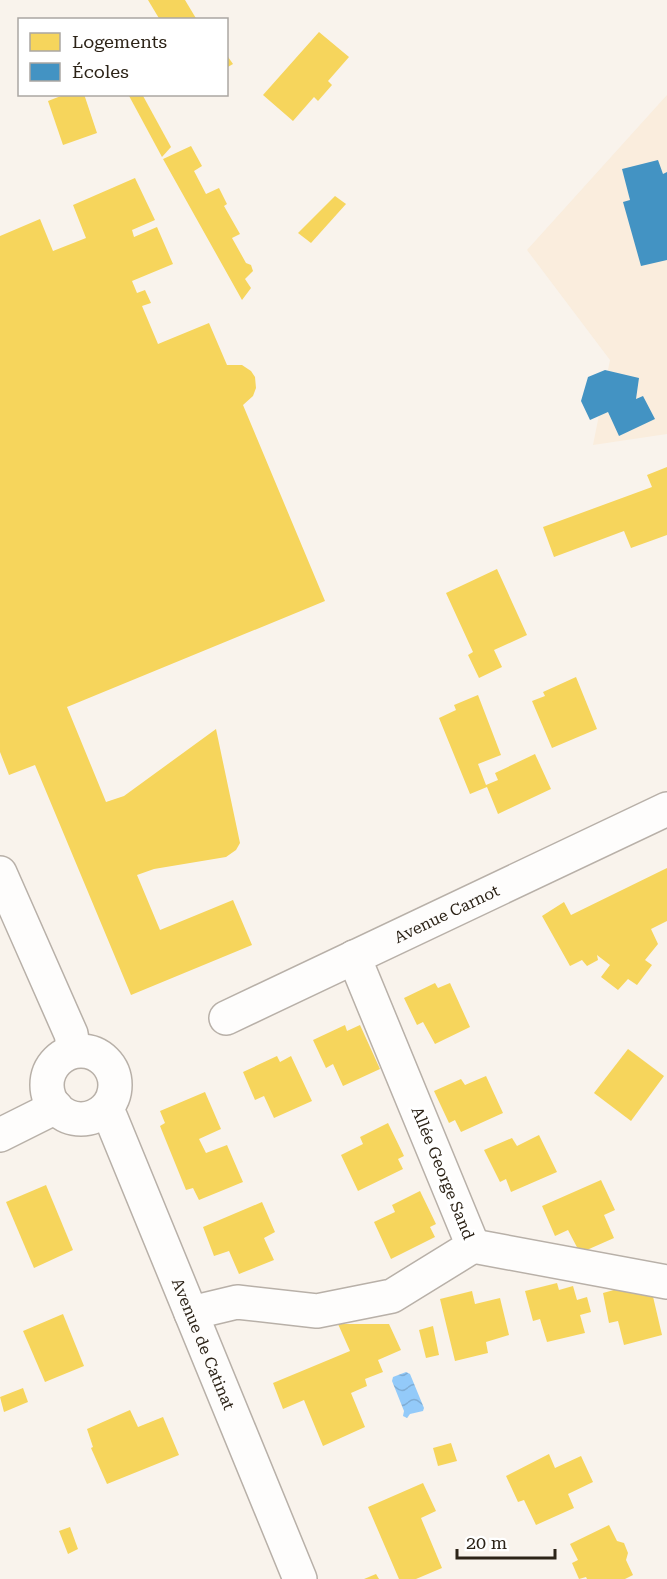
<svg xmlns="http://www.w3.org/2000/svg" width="667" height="1579" font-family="'Roboto Serif',serif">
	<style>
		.built { fill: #faeddd }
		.water { fill: url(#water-waves) }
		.homes { fill: #f6d55c }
		.schools { fill: #4393c3 }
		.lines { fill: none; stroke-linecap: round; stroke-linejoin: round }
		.street-casing { stroke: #b8b0a8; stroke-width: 36 }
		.street { stroke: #fefdfc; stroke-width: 33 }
		.labels { text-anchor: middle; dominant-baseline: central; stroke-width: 6; stroke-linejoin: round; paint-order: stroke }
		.street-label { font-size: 16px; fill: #2c2317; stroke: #fff }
	</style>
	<defs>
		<pattern id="water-waves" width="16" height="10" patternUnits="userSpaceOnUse" patternTransform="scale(1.5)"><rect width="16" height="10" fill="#93caf9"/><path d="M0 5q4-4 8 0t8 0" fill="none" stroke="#7fadd5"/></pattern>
	</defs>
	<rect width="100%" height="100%" fill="#f9f3ec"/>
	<polygon class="built" points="667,95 667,434 593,445 610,360 527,250"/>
	<polygon class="water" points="406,1372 410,1374 424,1408 423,1411 410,1414 407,1418 403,1416 404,1411 392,1381 393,1377"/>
	<g class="homes">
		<polygon points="148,0 185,0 197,20 160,20"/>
		<polygon points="319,32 349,57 328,81 332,85 318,101 314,97 293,121 263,95"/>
		<polygon points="226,54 233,64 226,68"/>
		<polygon points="66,94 84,94 97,133 63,145 48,101"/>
		<polygon points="128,94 142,94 171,147 162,157"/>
		<polygon points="191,146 202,166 194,171 206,194 219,188 227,204 224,206 240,234 232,238 246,263 251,265 253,271 245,279 251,288 242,300 163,159"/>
		<polygon points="135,178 155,220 132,230 134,237 157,227 173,264 132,281 137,293 145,290 151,303 142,306 158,344 209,323 227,365 242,365 251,371 255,377 256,388 253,396 243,405 325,601 67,707 106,802 124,796 216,729 240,843 236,850 226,857 154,869 137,875 160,930 233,900 252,945 131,995 35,765 9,775 0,752 0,236 40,219 53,251 86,238 73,205"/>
		<polygon points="335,196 346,204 311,243 298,233"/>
		<polygon points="667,467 667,535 631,548 624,531 554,557 543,527 652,487 647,475"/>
		<polygon points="497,569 527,635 494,650 502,667 479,678 468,655 473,652 446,593"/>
		<polygon points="576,677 597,729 552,748 532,701 545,696 543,692"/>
		<polygon points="478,695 501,755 478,764 486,785 498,780 495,773 535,754 551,789 498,814 487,787 470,794 439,718 456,710 454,705"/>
		<polygon points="667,868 667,921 651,929 658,944 645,960 652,965 637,985 628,979 618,990 601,977 610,965 597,955 598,960 587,966 582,960 570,966 542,916 564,902 571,915"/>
		<polygon points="435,983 438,988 450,983 470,1027 435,1044 423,1022 417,1025 404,998"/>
		<polygon points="345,1025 347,1031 360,1025 380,1069 343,1086 333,1064 326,1068 313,1040"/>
		<polygon points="628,1049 664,1076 631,1121 594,1093"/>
		<polygon points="277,1056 280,1062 291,1056 312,1101 274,1118 264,1096 255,1100 243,1072"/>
		<polygon points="486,1076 503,1113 461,1132 455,1120 449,1123 434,1091 461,1079 465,1085"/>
		<polygon points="205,1092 221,1129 199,1139 206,1153 227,1145 243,1182 199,1200 193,1188 186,1190 160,1126 165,1123 160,1111"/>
		<polygon points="388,1123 404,1156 398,1159 403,1169 358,1191 341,1155 363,1144 360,1137"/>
		<polygon points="539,1135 557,1172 511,1192 506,1179 500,1182 484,1150 512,1138 517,1146"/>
		<polygon points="601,1180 615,1210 604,1215 614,1238 580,1253 568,1230 555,1236 542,1206"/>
		<polygon points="46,1185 73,1250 34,1268 6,1202"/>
		<polygon points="420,1191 436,1224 430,1227 435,1237 391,1259 374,1222 395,1212 392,1205"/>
		<polygon points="262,1202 275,1232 264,1238 274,1260 239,1274 229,1251 214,1256 203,1227"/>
		<polygon points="557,1283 559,1290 573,1286 577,1300 587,1297 591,1312 580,1315 585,1333 547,1342 540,1319 533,1321 525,1291"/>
		<polygon points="639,1283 651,1288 662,1335 624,1345 618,1321 609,1323 603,1293"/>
		<polygon points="472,1291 475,1304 500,1298 509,1335 486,1342 488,1353 455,1361 440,1299"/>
		<polygon points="63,1314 84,1366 45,1382 23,1331"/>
		<polygon points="338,1324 389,1324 401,1350 378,1360 383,1372 365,1379 367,1386 351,1393 365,1427 323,1446 304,1400 283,1409 273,1383 350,1351"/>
		<polygon points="433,1326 439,1355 426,1358 419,1330"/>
		<polygon points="23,1388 28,1402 4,1412 0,1397"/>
		<polygon points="130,1410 138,1427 163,1417 179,1455 107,1484 91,1448 93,1447 87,1429"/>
		<polygon points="451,1443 457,1461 438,1466 433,1448"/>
		<polygon points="549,1454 555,1468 581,1456 593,1482 568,1494 574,1508 536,1525 524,1500 518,1502 506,1476"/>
		<polygon points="423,1483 436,1511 421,1518 442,1568 416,1579 399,1579 368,1507"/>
		<polygon points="609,1525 617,1541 624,1543 628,1553 626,1560 633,1575 625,1579 587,1579 586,1577 579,1579 572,1563 578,1560 570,1544"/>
		<polygon points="70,1527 78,1549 68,1554 59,1531"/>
		<polygon points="376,1574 379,1579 364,1579"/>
	</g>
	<g class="schools">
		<polygon points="658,160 663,174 667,172 667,260 641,266 623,202 630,200 622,169"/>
		<polygon points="605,370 639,378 636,399 643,396 655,419 619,436 608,412 590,420 581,401 588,377"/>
	</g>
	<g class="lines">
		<defs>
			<g id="street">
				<polyline points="0,873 71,1034 74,1051"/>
				<path id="s1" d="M226 1018 667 809"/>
				<circle cx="81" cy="1085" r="34"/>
				<path id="s2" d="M104 1111 111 1118 300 1579"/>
				<polyline points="0,1135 56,1107"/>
				<polyline points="473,1246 667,1282"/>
				<polyline points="191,1313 237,1302 317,1311 392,1296 473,1246 354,957"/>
			</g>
		</defs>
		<use href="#street" class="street-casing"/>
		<use href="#street" class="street"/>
	</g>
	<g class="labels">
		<g class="street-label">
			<text stroke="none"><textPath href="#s1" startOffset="244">Avenue Carnot</textPath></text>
			<text transform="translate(443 1173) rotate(68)">Allée George Sand</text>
			<text stroke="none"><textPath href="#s2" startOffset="254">Avenue de Catinat</textPath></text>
		</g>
	</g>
	<rect x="18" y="18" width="210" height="78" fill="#ffffff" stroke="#aba7a2" stroke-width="1.5"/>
	<rect x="30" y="33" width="30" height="18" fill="#f6d55c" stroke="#aba7a2" stroke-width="1.5"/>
	<text x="72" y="48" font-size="18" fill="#2c2317">Logements</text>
	<rect x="30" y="63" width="30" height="18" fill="#4393c3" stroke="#aba7a2" stroke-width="1.5"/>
	<text x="72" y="78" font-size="18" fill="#2c2317">Écoles</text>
	<path d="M457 1549v9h98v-9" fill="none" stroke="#2c2317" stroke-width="3"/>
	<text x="466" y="1549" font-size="18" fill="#2c2317" stroke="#ffffff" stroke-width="4.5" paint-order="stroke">20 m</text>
</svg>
